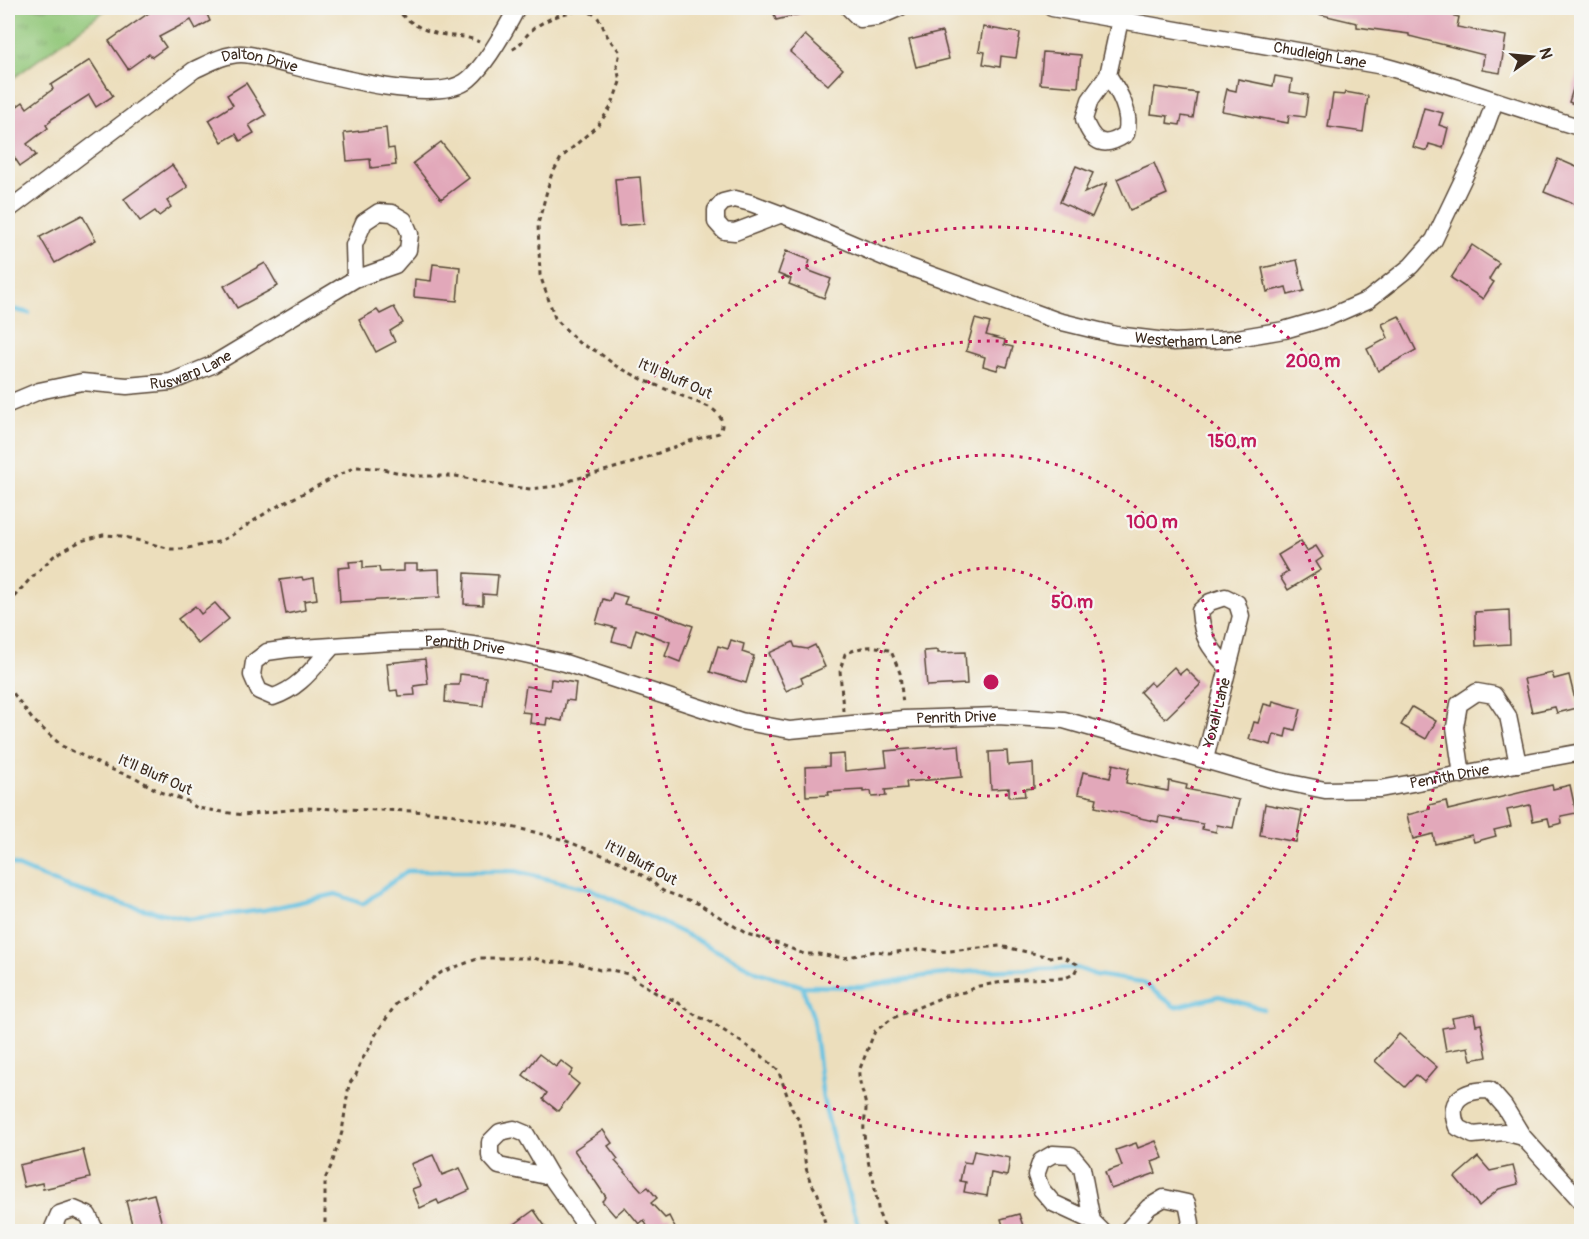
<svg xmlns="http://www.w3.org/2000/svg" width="1589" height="1239" font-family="Pangolin,sans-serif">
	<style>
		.grass { fill: url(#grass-tufts); stroke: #66784c; stroke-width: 1.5 }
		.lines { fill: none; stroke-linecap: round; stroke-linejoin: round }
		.stream { stroke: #63c1e1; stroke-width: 4.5 }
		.building { fill: #e2a8ba }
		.minor-casing { stroke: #564536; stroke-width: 19 }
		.path { stroke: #564536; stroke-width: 3; stroke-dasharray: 4.5 4.5; stroke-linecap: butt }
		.minor { stroke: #fff; stroke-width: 16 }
		.ring { fill: none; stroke: #c2185b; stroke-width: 3; stroke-dasharray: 3 6 }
		.labels { text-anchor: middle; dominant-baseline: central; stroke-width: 4.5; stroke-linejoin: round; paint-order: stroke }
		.street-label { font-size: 15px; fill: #3b2a1e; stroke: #f6f6f2 }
		.centre { fill: #c2185b; stroke: #f6f6f2; stroke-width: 3 }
		.ring-label { font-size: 18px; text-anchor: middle; font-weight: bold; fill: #c2185b; stroke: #f6f6f2; stroke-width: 4.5; stroke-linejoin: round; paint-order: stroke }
	</style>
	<defs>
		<pattern id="grass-tufts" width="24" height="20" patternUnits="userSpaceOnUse" patternTransform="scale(1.5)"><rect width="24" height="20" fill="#92c779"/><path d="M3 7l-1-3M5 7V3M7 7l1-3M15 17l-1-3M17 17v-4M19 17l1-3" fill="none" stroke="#78a263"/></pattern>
	</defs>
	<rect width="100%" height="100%" fill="#f6f6f2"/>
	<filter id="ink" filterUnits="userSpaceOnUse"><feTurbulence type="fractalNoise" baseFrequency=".0167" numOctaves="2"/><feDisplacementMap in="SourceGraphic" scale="12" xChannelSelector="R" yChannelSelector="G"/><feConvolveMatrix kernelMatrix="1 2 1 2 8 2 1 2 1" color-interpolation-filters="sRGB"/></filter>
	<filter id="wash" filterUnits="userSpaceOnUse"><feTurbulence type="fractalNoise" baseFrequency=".008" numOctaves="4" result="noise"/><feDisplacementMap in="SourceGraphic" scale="24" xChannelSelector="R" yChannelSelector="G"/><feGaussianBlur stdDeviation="1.35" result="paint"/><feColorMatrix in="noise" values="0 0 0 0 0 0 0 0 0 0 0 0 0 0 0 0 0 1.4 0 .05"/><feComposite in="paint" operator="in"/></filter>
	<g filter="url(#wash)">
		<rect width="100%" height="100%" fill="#ecdebc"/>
		<polygon class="grass" points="8,8 108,8 8,82"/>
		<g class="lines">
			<g class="stream">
				<polyline points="8,308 29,313"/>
				<polyline points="8,862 64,886 134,907 189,919 264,910 336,894 363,904 407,871 515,871 593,890 685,934 758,972 802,986 860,987 925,976 977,971 1077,968 1096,975 1142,982 1175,1007 1219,996 1263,1009"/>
				<polyline points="802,986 813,1017 823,1099 839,1162 857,1221 863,1232"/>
			</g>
		</g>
		<g id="blocks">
			<g class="building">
				<polygon points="156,8 214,8 206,12 210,21 196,29 191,20 159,37 166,47 152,57 149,54 128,69 109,41"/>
				<polygon points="772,8 809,8 809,12 776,20"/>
				<polygon points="1311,8 1439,8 1438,12 1459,17 1457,27 1506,36 1500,73 1482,70 1484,55 1409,36 1409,34 1357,27 1357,23 1310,12"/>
				<polygon points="983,27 1020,33 1016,58 1001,56 1000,67 983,64 985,52 979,51"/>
				<polygon points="942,32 949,59 916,67 909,40"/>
				<polygon points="805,35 843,69 828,85 790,52"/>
				<polygon points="1043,52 1081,55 1078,87 1040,84"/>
				<polygon points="90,60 113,96 96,107 89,95 50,120 51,121 46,125 48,128 27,144 36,155 20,166 8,148 8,113 23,102 27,108 53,89 51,85"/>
				<polygon points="1579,70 1581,71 1581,107 1569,102"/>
				<polygon points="1275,76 1292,79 1290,92 1308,95 1305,117 1289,115 1288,123 1222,111 1227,89 1236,91 1238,79 1273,86"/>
				<polygon points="246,83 266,115 249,125 254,133 240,141 236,134 222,142 209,120 233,105 227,95"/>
				<polygon points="1155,87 1197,93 1193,118 1182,116 1180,125 1167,123 1168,116 1151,114"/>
				<polygon points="1345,92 1368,96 1363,132 1328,127 1333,94 1344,95"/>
				<polygon points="1424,108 1443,113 1439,125 1448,128 1443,148 1429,144 1427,151 1413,147"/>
				<polygon points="386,128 388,149 394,148 396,165 371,168 370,159 347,161 344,133"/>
				<polygon points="441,142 469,178 441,199 413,163"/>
				<polygon points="1558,159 1581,169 1581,207 1544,192"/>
				<polygon points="1154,163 1167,194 1130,210 1117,179"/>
				<polygon points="172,165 188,187 167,201 171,207 159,216 155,211 140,221 124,199"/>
				<polygon points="1076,166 1093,173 1084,193 1107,183 1092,217 1060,202"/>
				<polygon points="640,177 644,224 619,226 615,179"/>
				<polygon points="82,215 96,240 55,263 40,237"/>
				<polygon points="1472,245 1499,263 1489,279 1494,282 1483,299 1451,278"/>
				<polygon points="786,251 810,260 807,270 831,279 824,298 789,284 791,279 778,274"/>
				<polygon points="1297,260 1304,291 1288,295 1286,287 1267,292 1262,268"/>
				<polygon points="265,263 278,286 237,308 224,286"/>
				<polygon points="433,264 460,267 457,301 414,297 415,279 431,281"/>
				<polygon points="394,307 403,323 390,331 395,342 376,352 359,320 377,310 380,314"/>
				<polygon points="1399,316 1416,350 1378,371 1367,349 1388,338 1382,324"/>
				<polygon points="975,319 990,323 986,335 1005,340 1004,345 1013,347 1007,367 999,365 997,370 983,366 985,357 966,351"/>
				<polygon points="1301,541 1307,551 1316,546 1323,557 1316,562 1321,570 1288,590 1280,577 1288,572 1278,555"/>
				<polygon points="363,561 363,568 379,567 380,572 404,571 404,564 417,564 417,570 439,569 440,597 340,602 338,568 350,567 349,562"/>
				<polygon points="465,573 498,575 496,595 483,594 483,605 464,604"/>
				<polygon points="302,577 303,580 314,578 317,599 304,601 305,610 286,614 280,580"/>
				<polygon points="613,593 627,597 624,604 656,612 693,626 680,662 665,656 670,642 636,629 631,646 612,641 616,628 596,623 603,599 610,601"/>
				<polygon points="215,603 229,619 198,644 178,619 195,606 201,614"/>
				<polygon points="1509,610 1510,644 1476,646 1475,612"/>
				<polygon points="731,640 744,644 742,652 754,656 746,683 710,672 718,646 728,649"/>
				<polygon points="793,642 795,647 807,649 815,645 825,667 801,678 803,683 786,691 769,653"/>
				<polygon points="938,650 938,653 965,652 967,684 927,686 924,651"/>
				<polygon points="425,659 428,684 414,686 415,695 398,696 397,690 390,691 387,663"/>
				<polygon points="1174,667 1180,674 1186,669 1201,684 1165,719 1140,692 1150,682 1154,686"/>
				<polygon points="1552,673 1554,679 1569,675 1577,708 1557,713 1555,707 1532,712 1524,679"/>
				<polygon points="460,674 486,677 483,706 445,702 446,685 459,685"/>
				<polygon points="551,679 576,683 574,701 566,700 562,721 547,718 546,725 530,723 531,713 522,712 526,686 550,690"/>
				<polygon points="1273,701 1301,709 1295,730 1287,728 1285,737 1274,734 1271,745 1249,739 1254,722 1258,723 1264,704 1272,706"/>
				<polygon points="1412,707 1436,721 1426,739 1401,725"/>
				<polygon points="959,745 962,777 906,782 907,788 885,790 886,796 872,797 871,791 863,792 863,790 828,792 829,795 806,796 805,767 829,766 829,755 844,754 845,771 887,767 885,751"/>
				<polygon points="1007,751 1008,765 1033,763 1034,788 1024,789 1025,796 1009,797 1009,788 991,789 989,752"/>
				<polygon points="1113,764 1129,768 1126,783 1168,791 1169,781 1187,785 1186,789 1239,800 1233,828 1217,825 1216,832 1202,829 1203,824 1159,816 1158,822 1140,818 1140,817 1095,807 1097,798 1078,794 1083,772 1110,778"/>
				<polygon points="1552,785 1553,789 1570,785 1576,813 1561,816 1562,823 1550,826 1548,818 1533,821 1530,805 1507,810 1511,826 1494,830 1496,836 1474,842 1472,835 1435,844 1433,834 1413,839 1407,815 1430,809 1429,805 1446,801 1448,810"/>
				<polygon points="1265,804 1302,811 1296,842 1260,835"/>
				<polygon points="1474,1014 1476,1025 1481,1024 1487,1057 1471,1060 1468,1047 1446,1051 1442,1028 1454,1026 1452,1018"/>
				<polygon points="1399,1034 1437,1067 1424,1082 1416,1075 1405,1087 1375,1061"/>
				<polygon points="539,1054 556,1067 561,1061 573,1070 569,1076 579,1084 558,1111 543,1099 547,1093 523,1075"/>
				<polygon points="603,1130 612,1143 608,1146 618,1159 615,1161 642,1191 648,1187 657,1198 651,1203 665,1218 669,1216 677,1232 650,1232 644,1220 639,1224 625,1207 615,1216 602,1201 606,1197 574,1150"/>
				<polygon points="1156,1141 1163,1158 1152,1162 1156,1173 1111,1189 1105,1172 1122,1166 1116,1150 1136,1143 1138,1148"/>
				<polygon points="83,1150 90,1178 43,1189 42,1183 24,1187 19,1165"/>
				<polygon points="974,1151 1010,1158 1007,1176 991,1173 987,1196 964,1192 966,1182 960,1181 964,1162 971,1163"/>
				<polygon points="433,1155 442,1175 460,1168 470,1190 439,1204 437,1200 420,1208 412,1189 420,1186 411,1164"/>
				<polygon points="1478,1157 1490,1171 1513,1166 1518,1184 1499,1189 1479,1206 1455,1177"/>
				<polygon points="154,1194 164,1232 134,1232 126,1201"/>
				<polygon points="534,1210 549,1232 504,1232"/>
				<polygon points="1019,1214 1025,1232 1005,1232 1001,1219"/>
			</g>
		</g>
	</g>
	<g filter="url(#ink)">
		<use href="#blocks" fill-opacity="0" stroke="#564536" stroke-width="1.5"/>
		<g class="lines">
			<defs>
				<g id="minor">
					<polyline points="849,8 860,19 878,17 899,8"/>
					<path id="s1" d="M1052 8 1383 66C1450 84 1515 108 1582 128"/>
					<path d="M1108 75C1119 92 1132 113 1126 134 1104 149 1093 144 1084 119L1090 100 1108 75 1120 20"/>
					<path id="s2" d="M8 210 194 70C209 63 225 54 241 54 252 54 266 59 277 62 318 72 429 105 465 82 483 70 507 27 517 8"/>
					<path id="s3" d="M782 214 735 232 724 231 716 222V210L723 202 735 199 751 203 804 223 893 261 1058 321 1116 335 1174 342 1231 339 1284 330 1329 317 1368 300 1411 266 1434 240 1477 150 1495 101"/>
					<path id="s4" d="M8 404 39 391 82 382 127 386 171 382 212 365 355 279 395 265 408 250 410 234 404 220 392 213 379 212 364 222 354 245 355 279"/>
					<path id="s5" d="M332 647C313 668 300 688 273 697L259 691 252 675 254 662 267 652 288 649 391 642 443 641 502 649 565 663 741 721 790 730 904 719 998 716 1064 720 1275 780 1325 790 1380 789 1582 752"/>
					<path id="s6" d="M1205 759 1241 616 1237 603 1225 597 1210 602 1200 611C1202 638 1209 647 1227 667"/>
					<polyline points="1462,775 1455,727 1459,704 1477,692 1494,695 1508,716 1518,764"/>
					<path d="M1523 1137 1504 1132 1473 1135 1457 1127C1446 1099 1464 1090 1490 1090L1504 1106 1523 1137 1582 1202"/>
					<polyline points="551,1177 499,1166 490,1156 490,1142 500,1132 514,1129 526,1134 551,1177 590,1232"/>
					<polyline points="1092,1221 1082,1168 1071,1155 1053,1154 1041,1161 1036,1175 1041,1189 1053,1203 1092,1221 1103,1232"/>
					<polyline points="54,1232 53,1228 59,1214 74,1209 88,1215 96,1232"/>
					<polyline points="1126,1232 1149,1207 1164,1198 1187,1203 1191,1223 1186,1232"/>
				</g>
			</defs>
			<use href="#minor" class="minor-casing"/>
			<g class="path">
				<path d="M395 8C409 23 424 32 445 35 458 37 468 36 479 42"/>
				<path d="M8 614 13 598 30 579 55 555 81 541 103 535 121 536 171 549H183L218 542 232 535 272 509 355 467 379 468 413 476H456L503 486 531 489 558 486 572 480 632 463 690 441 719 433C726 423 720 414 711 408L646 381 616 366 598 352 579 343 555 318 540 275 538 224 551 176 561 158 598 125 611 107 620 82 617 66 620 52C616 47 611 42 608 37 604 31 602 21 596 16 582 3 543 19 531 31 524 37 521 46 511 50"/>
				<path d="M8 686 32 719 62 746 110 769 136 778 160 792 187 801 197 808 243 815 307 808 413 811 445 813 530 831 561 839 618 861 650 880 663 891 697 903 747 934 782 945 804 954H818L844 958 876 951 889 953 923 949 939 952 1000 946 1050 957 1062 956 1077 964V968L1074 974 1065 978 1021 979 979 986 964 992 945 996 893 1018 875 1031 859 1071C858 1082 865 1096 866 1108 866 1116 863 1124 864 1131 864 1141 869 1170 873 1177L879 1214 887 1232"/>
				<path d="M843 711 840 670 845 654C863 646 873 644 891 651L900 673 903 705"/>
				<polyline points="325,1232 325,1179 332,1164 342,1132 349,1084 356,1075 361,1061 371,1046 374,1037 396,1004 442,972 480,958 534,958 547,962 577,963 600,970 612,970 628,974 656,993 676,1001 698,1017 708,1020 762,1056 778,1070 792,1109 800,1122 806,1168 810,1181 818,1194 827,1232"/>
			</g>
			<use href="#minor" class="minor"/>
		</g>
	</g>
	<g class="ring">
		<circle cx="991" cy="682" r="114"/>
		<circle cx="991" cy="682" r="227"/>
		<circle cx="991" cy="682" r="341"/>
		<circle cx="991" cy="682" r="455"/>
	</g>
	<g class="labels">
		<g class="street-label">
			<text stroke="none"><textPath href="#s1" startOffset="272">Chudleigh Lane</textPath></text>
			<text stroke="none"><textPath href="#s2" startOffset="302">Dalton Drive</textPath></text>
			<text stroke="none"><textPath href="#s3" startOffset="586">Westerham Lane</textPath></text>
			<text stroke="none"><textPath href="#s4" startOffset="189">Ruswarp Lane</textPath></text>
			<text transform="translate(675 379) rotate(24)">It'll Bluff Out</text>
			<text stroke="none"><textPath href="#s5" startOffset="339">Penrith Drive</textPath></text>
			<text stroke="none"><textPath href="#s6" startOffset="48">Yoxall Lane</textPath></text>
			<text stroke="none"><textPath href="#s5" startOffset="843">Penrith Drive</textPath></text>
			<text transform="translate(155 775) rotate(24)">It'll Bluff Out</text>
			<text stroke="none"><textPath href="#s5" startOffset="1347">Penrith Drive</textPath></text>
			<text transform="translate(641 863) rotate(28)">It'll Bluff Out</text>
		</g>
	</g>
	<circle cx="991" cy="682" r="9" class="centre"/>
	<g class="ring-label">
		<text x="1313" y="367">200 m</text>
		<text x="1232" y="447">150 m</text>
		<text x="1152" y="528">100 m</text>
		<text x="1072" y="608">50 m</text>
	</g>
	<rect width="1589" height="1239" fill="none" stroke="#f6f6f2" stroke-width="30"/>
	<g transform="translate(1532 57) rotate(75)" stroke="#f6f6f2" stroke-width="4.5" paint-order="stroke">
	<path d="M0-4.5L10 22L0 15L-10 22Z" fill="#3b2a1e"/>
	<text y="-9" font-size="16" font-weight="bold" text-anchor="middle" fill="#3b2a1e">N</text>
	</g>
</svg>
